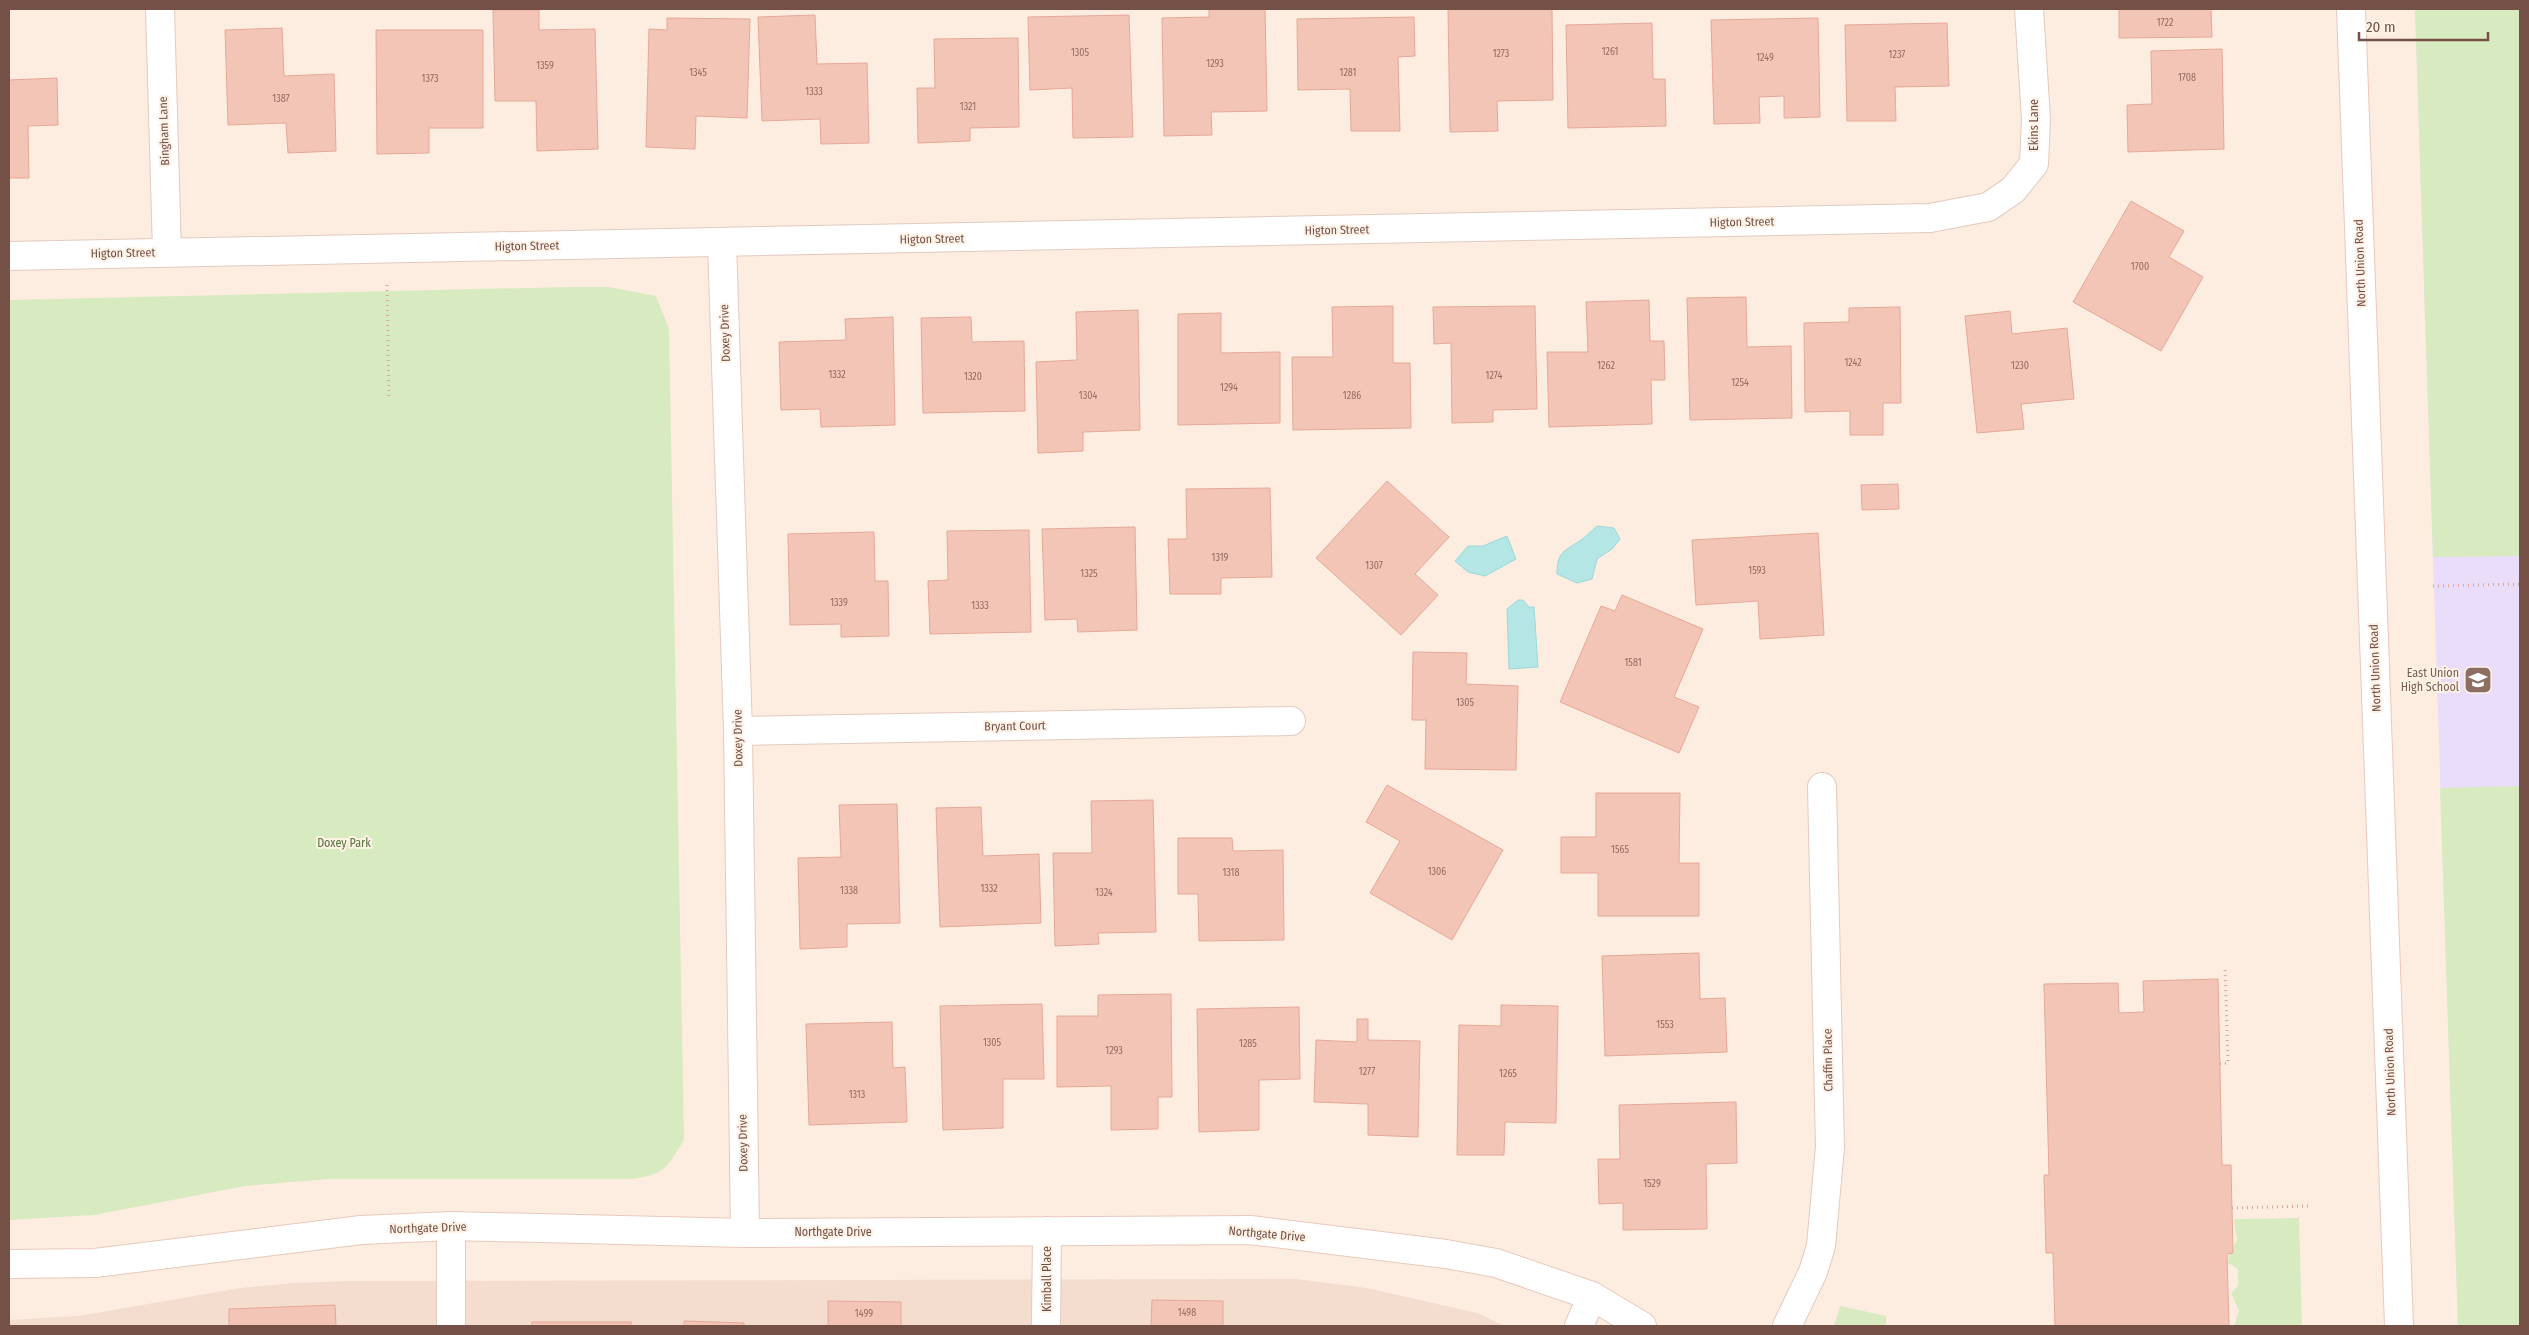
<svg xmlns="http://www.w3.org/2000/svg" width="2529" height="1335" font-family="'Fira Sans Condensed',sans-serif">
	<style>
		.residential { fill: #f4ddcf }
		.education { fill: #eaddf9 }
		.green { fill: #d8eabf }
		.water { fill: #b5e6e6; stroke: #9bd8d8 }
		.building { fill: #f3c5b7; stroke: #e6a897 }
		.lines { fill: none; stroke-linecap: round; stroke-linejoin: round }
		.street-casing { stroke: #e3cabf; stroke-width: 30 }
		.secondary-casing { stroke: #e8c9bc; stroke-width: 30 }
		.path { stroke: #d7a89b; stroke-width: 3; stroke-dasharray: 1 4; stroke-linecap: butt }
		.street { stroke: #fff; stroke-width: 28 }
		.secondary { stroke: #fff; stroke-width: 28 }
		.labels { text-anchor: middle; dominant-baseline: central; stroke-width: 4; stroke-linejoin: round; paint-order: stroke }
		.number-label { font-size: 10px; fill: #946d63 }
		.street-label { font-size: 12px; fill: #745047; stroke: #fff2e7 }
		.education-label { font-size: 12px; fill: #785e54; stroke: #fff2e7; text-anchor: end }
		.park-label { font-size: 12px; fill: #56743c; stroke: #fff2e7 }
	</style>
	<rect width="100%" height="100%" fill="#fdede0"/>
	<polygon class="residential" points="1296,1279 1367,1288 1477,1313 1505,1326 9,1326 9,1320 79,1316 240,1288 294,1283 351,1281"/>
	<polygon class="education" points="2415,9 2520,9 2520,1326 2458,1326"/>
	<g class="green">
		<polygon points="2415,9 2520,9 2520,556 2433,557"/>
		<path d="M569 287H609L656 296 669 329 684 1140C666 1168 666 1175 630 1179H328L245 1186 94 1215 9 1220V300Z"/>
		<polygon points="2520,786 2520,1326 2458,1326 2440,788"/>
		<polygon points="2299,1218 2302,1326 2234,1326 2239,1311 2231,1293 2238,1286 2238,1269 2228,1263 2229,1254 2237,1240 2234,1219"/>
		<polygon points="1840,1306 1886,1316 1886,1326 1834,1326"/>
	</g>
	<g class="water">
		<path d="M1597 526 1614 528 1620 539 1612 549 1597 559 1592 579 1577 583 1557 574C1557 554 1562 552 1578 542 1585 538 1591 531 1597 526Z"/>
		<polygon points="1507,536 1516,559 1485,576 1468,572 1455,561 1468,546 1483,546"/>
		<polygon points="1518,600 1523,600 1529,607 1534,607 1538,667 1509,669 1507,609"/>
	</g>
	<g class="building">
		<polygon points="1209,9 1265,9 1267,111 1211,112 1212,135 1164,136 1162,18 1209,17"/>
		<polygon points="1448,9 1552,9 1553,100 1497,101 1498,131 1450,132"/>
		<polygon points="2119,9 2211,9 2212,37 2119,38"/>
		<polygon points="493,10 539,10 539,30 595,29 598,149 537,151 536,101 495,101"/>
		<polygon points="815,15 817,64 867,63 869,143 821,144 820,119 762,121 758,17"/>
		<polygon points="1129,15 1133,137 1073,138 1072,88 1030,90 1028,17"/>
		<polygon points="1414,17 1415,56 1398,57 1400,131 1351,131 1350,89 1298,90 1297,19"/>
		<polygon points="667,18 750,19 747,118 696,116 695,149 646,147 649,29 667,30"/>
		<polygon points="1818,18 1820,117 1784,118 1784,96 1759,97 1760,123 1714,124 1711,20"/>
		<polygon points="1652,23 1653,79 1665,79 1666,126 1568,128 1566,25"/>
		<polygon points="1947,23 1949,86 1895,87 1896,121 1847,121 1845,25"/>
		<polygon points="282,28 284,76 334,74 336,151 288,153 286,123 228,125 225,30"/>
		<polygon points="376,30 483,30 483,128 429,128 429,153 377,154"/>
		<polygon points="1018,38 1019,127 970,128 970,141 918,143 917,88 935,88 934,39"/>
		<polygon points="2222,49 2224,149 2128,152 2127,105 2152,104 2151,51"/>
		<polygon points="57,78 58,125 28,126 29,178 9,178 9,80"/>
		<polygon points="2131,201 2184,231 2169,257 2203,277 2161,351 2073,302"/>
		<polygon points="1746,297 1747,347 1791,346 1792,418 1690,420 1687,298"/>
		<polygon points="1649,300 1650,341 1664,341 1665,380 1651,380 1652,424 1549,427 1547,352 1588,352 1586,302"/>
		<polygon points="1393,306 1393,363 1410,363 1411,428 1293,430 1292,357 1333,357 1332,307"/>
		<polygon points="1535,306 1537,409 1493,410 1493,422 1452,423 1451,343 1434,344 1433,307"/>
		<polygon points="1900,307 1901,403 1883,403 1883,435 1850,435 1850,411 1805,412 1804,323 1849,322 1849,308"/>
		<polygon points="1138,310 1140,430 1083,432 1083,451 1038,453 1036,362 1077,360 1076,312"/>
		<polygon points="2010,311 2012,334 2067,328 2074,399 2021,404 2024,429 1977,433 1965,316"/>
		<polygon points="1221,313 1221,353 1280,352 1280,423 1178,425 1178,314"/>
		<polygon points="893,317 895,425 821,427 820,409 781,410 779,342 846,340 845,319"/>
		<polygon points="971,317 972,342 1024,341 1025,411 923,413 921,318"/>
		<polygon points="1387,481 1449,537 1415,574 1438,595 1401,635 1316,558"/>
		<polygon points="1898,484 1899,509 1862,510 1861,485"/>
		<polygon points="1270,488 1272,577 1221,578 1221,594 1170,594 1168,539 1187,539 1186,489"/>
		<polygon points="1135,527 1137,630 1078,632 1077,619 1045,620 1042,529"/>
		<polygon points="1029,530 1031,632 930,634 928,581 948,580 947,531"/>
		<polygon points="874,532 875,581 888,581 889,636 841,637 841,624 790,625 788,534"/>
		<polygon points="1818,533 1824,635 1760,639 1758,601 1696,605 1692,540"/>
		<polygon points="1622,595 1703,629 1674,697 1699,707 1679,753 1560,702 1601,606 1615,611"/>
		<polygon points="1413,652 1467,653 1466,684 1518,686 1516,770 1425,769 1426,720 1412,720"/>
		<polygon points="1387,785 1503,850 1452,940 1370,893 1400,841 1366,822"/>
		<polygon points="1596,793 1680,793 1679,863 1699,863 1699,916 1598,916 1598,873 1561,873 1561,837 1596,837"/>
		<polygon points="1153,800 1156,932 1098,933 1099,944 1055,946 1053,853 1092,853 1091,801"/>
		<polygon points="897,804 900,923 847,924 847,947 800,949 798,858 841,857 839,805"/>
		<polygon points="981,807 983,856 1039,854 1041,923 940,927 936,808"/>
		<polygon points="1178,838 1232,838 1233,851 1283,850 1284,940 1199,941 1198,894 1178,894"/>
		<polygon points="1699,953 1700,999 1725,998 1727,1052 1605,1056 1602,956"/>
		<polygon points="2218,979 2222,1165 2231,1165 2233,1253 2227,1254 2229,1326 2055,1326 2053,1253 2046,1253 2044,1175 2049,1175 2044,984 2118,983 2119,1013 2144,1012 2143,981"/>
		<polygon points="1171,994 1172,1097 1158,1097 1158,1129 1111,1130 1111,1086 1057,1087 1057,1016 1098,1016 1098,995"/>
		<polygon points="1042,1004 1044,1079 1003,1079 1003,1128 943,1130 940,1006"/>
		<polygon points="1501,1005 1558,1006 1556,1123 1505,1122 1504,1155 1457,1155 1459,1025 1501,1026"/>
		<polygon points="1299,1007 1300,1079 1259,1080 1259,1130 1199,1132 1197,1009"/>
		<polygon points="1357,1019 1368,1019 1368,1040 1420,1041 1418,1137 1368,1135 1368,1104 1314,1102 1316,1040 1357,1042"/>
		<polygon points="892,1022 893,1068 905,1067 907,1122 809,1125 806,1024"/>
		<polygon points="1736,1102 1737,1163 1706,1164 1707,1229 1623,1230 1623,1203 1599,1204 1598,1159 1620,1159 1619,1105"/>
		<polygon points="1152,1300 1223,1301 1223,1326 1151,1326"/>
		<polygon points="828,1301 901,1302 901,1326 828,1326"/>
		<polygon points="335,1305 336,1326 229,1326 229,1309"/>
		<polygon points="684,1321 744,1323 744,1326 684,1326"/>
		<rect x="532" y="1322" width="99" height="4"/>
	</g>
	<g class="lines">
		<defs>
			<g id="street">
				<polyline points="160,9 167,252"/>
				<polyline points="722,243 738,731 745,1233"/>
				<polyline points="9,256 1930,218 1988,207 2013,190 2034,164 2036,119 2029,9"/>
				<polyline points="738,731 1291,721"/>
				<polyline points="451,1326 451,1226"/>
				<polyline points="1046,1326 1047,1231"/>
				<polyline points="1579,1326 1592,1296"/>
				<polyline points="1787,1326 1813,1272 1821,1246 1830,1147 1822,787"/>
			</g>
			<g id="secondary">
				<polyline points="2351,9 2399,1326"/>
				<polyline points="9,1264 95,1263 361,1230 451,1226 745,1233 1250,1230 1446,1254 1496,1263 1592,1296 1642,1326"/>
			</g>
		</defs>
		<use href="#street" class="street-casing"/>
		<use href="#secondary" class="secondary-casing"/>
		<g class="path">
			<polyline points="387,285 389,398"/>
			<polyline points="2433,586 2520,584"/>
			<polyline points="2220,1064 2228,1063 2225,967"/>
			<polyline points="2232,1208 2308,1206"/>
		</g>
		<use href="#street" class="street"/>
		<use href="#secondary" class="secondary"/>
	</g>
	<defs>
		<symbol id="school-square" viewBox="-11 -11 22 22"><rect x="-9" y="-9" width="18" height="18" rx="4" fill="#8d6e63" stroke="#fff2e7"/><path d="M0-5L7-2L0 1L-7-2ZM-4 1L0 2.5L4 1V4Q0 6-4 4Z" fill="#fff"/></symbol>
	</defs>
	<g fill-rule="evenodd">
		<use href="#school-square" x="2462" y="664" width="32" height="32"/>
	</g>
	<g class="labels">
		<g class="number-label">
			<text x="2165" y="23">1722</text>
			<text x="1610" y="52">1261</text>
			<text x="1080" y="53">1305</text>
			<text x="1501" y="54">1273</text>
			<text x="1897" y="55">1237</text>
			<text x="1765" y="58">1249</text>
			<text x="1215" y="64">1293</text>
			<text x="545" y="66">1359</text>
			<text x="698" y="73">1345</text>
			<text x="1348" y="73">1281</text>
			<text x="2187" y="78">1708</text>
			<text x="430" y="79">1373</text>
			<text x="814" y="92">1333</text>
			<text x="281" y="99">1387</text>
			<text x="968" y="107">1321</text>
			<text x="2140" y="267">1700</text>
			<text x="1853" y="363">1242</text>
			<text x="1606" y="366">1262</text>
			<text x="2020" y="366">1230</text>
			<text x="837" y="375">1332</text>
			<text x="1494" y="376">1274</text>
			<text x="973" y="377">1320</text>
			<text x="1740" y="383">1254</text>
			<text x="1229" y="388">1294</text>
			<text x="1088" y="396">1304</text>
			<text x="1352" y="396">1286</text>
			<text x="1220" y="558">1319</text>
			<text x="1374" y="566">1307</text>
			<text x="1757" y="571">1593</text>
			<text x="1089" y="574">1325</text>
			<text x="839" y="603">1339</text>
			<text x="980" y="606">1333</text>
			<text x="1633" y="663">1581</text>
			<text x="1465" y="703">1305</text>
			<text x="1620" y="850">1565</text>
			<text x="1437" y="872">1306</text>
			<text x="1231" y="873">1318</text>
			<text x="989" y="889">1332</text>
			<text x="849" y="891">1338</text>
			<text x="1104" y="893">1324</text>
			<text x="1665" y="1025">1553</text>
			<text x="992" y="1043">1305</text>
			<text x="1248" y="1044">1285</text>
			<text x="1114" y="1051">1293</text>
			<text x="1367" y="1072">1277</text>
			<text x="1508" y="1074">1265</text>
			<text x="857" y="1095">1313</text>
			<text x="1652" y="1184">1529</text>
			<text x="1187" y="1313">1498</text>
			<text x="864" y="1314">1499</text>
		</g>
		<g class="street-label">
			<text transform="translate(2034 125) rotate(-90)">Ekins Lane</text>
			<text transform="translate(164 131) rotate(-92)">Bingham Lane</text>
			<text transform="translate(1742 222) rotate(-1)">Higton Street</text>
			<text transform="translate(1337 230) rotate(-1)">Higton Street</text>
			<text transform="translate(932 239) rotate(-1)">Higton Street</text>
			<text transform="translate(527 246) rotate(-1)">Higton Street</text>
			<text transform="translate(123 253) rotate(-1)">Higton Street</text>
			<text transform="translate(2360 263) rotate(-92)">North Union Road</text>
			<text transform="translate(725 333) rotate(-92)">Doxey Drive</text>
			<text transform="translate(2375 668) rotate(-92)">North Union Road</text>
			<text transform="translate(1015 726) rotate(-1)">Bryant Court</text>
			<text transform="translate(738 738) rotate(-91)">Doxey Drive</text>
			<text transform="translate(1828 1060) rotate(-91)">Chaffin Place</text>
			<text transform="translate(2390 1072) rotate(-92)">North Union Road</text>
			<text transform="translate(743 1143) rotate(-91)">Doxey Drive</text>
			<text transform="translate(428 1228) rotate(-2)">Northgate Drive</text>
			<text x="833" y="1232">Northgate Drive</text>
			<text transform="translate(1267 1234) rotate(5)">Northgate Drive</text>
			<text transform="translate(1047 1279) rotate(-90)">Kimball Place</text>
		</g>
		<g class="education-label">
			<text x="2459" y="673">East Union<tspan x="2459" dy="14">High School</tspan></text>
		</g>
		<g class="park-label">
			<text x="344" y="843">Doxey Park</text>
		</g>
	</g>
	<rect width="2529" height="1335" fill="none" stroke="#745047" stroke-width="20"/>
	<path d="M2359 32v8h129v-8" fill="none" stroke="#745047" stroke-width="2.5"/>
	<text x="2366" y="32" font-size="15" fill="#745047" stroke="#fff2e7" stroke-width="4" paint-order="stroke">20 m</text>
</svg>
